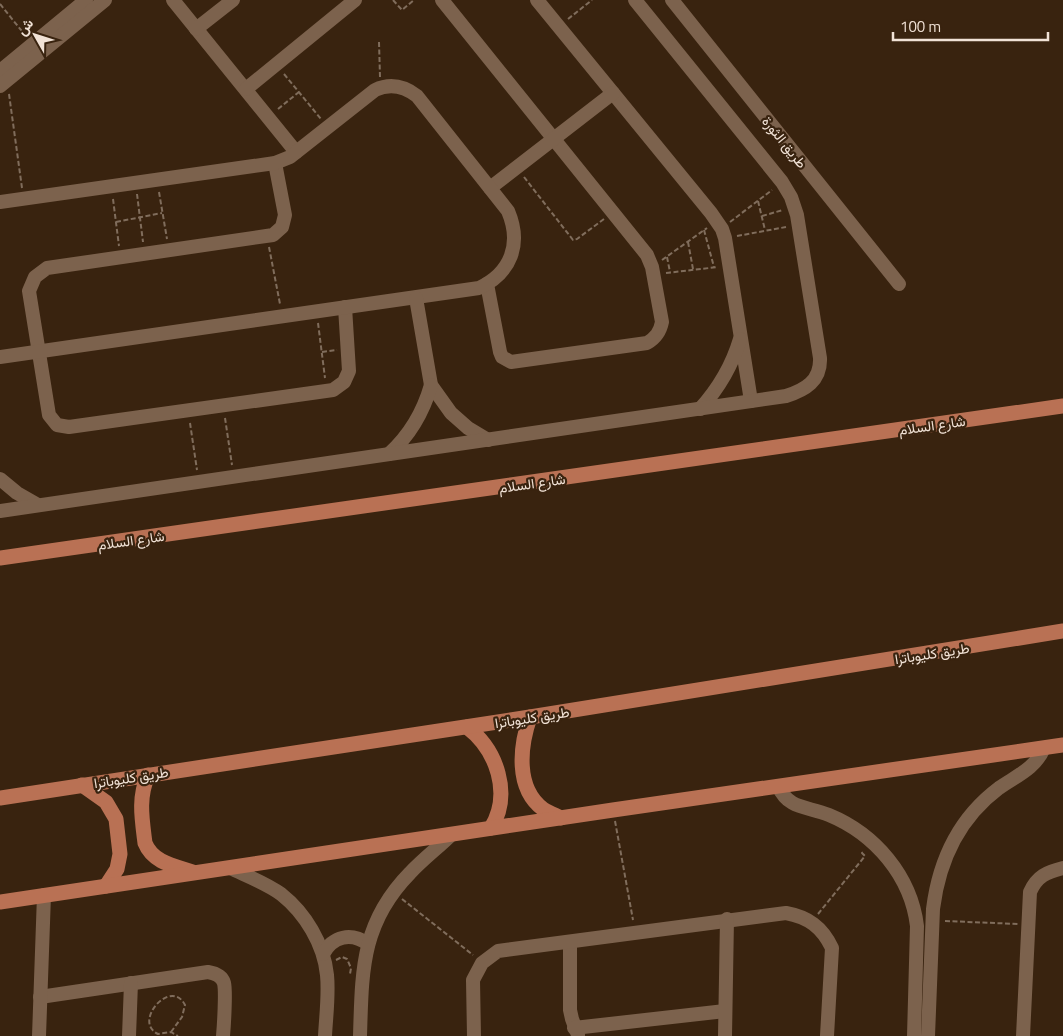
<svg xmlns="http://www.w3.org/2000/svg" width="1063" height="1036" font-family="'Titillium Web',Vazirmatn,sans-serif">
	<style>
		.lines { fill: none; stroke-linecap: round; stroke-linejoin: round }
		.path { stroke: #806d5c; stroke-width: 2; stroke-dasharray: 5 2.5; stroke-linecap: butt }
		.minor { stroke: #7c624d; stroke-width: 14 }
		.major { stroke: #b97154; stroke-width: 15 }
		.labels { text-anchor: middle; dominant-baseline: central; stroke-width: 4.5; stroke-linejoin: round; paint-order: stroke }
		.street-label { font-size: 14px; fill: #f1e2d6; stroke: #39230f }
	</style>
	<rect width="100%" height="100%" fill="#39230f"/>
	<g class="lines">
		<g class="path">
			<polyline points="393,0 402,10 414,0"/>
			<polyline points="0,4 25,35"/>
			<polyline points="568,19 592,0"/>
			<polyline points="379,42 380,77"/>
			<polyline points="284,74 321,119"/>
			<polyline points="9,94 22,188"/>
			<polyline points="278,109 299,92"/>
			<polyline points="524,177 573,240 577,239 604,219"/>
			<polyline points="159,192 167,239"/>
			<polyline points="137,194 143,242"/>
			<polyline points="113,199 119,246"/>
			<polyline points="758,201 765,230"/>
			<polyline points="762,216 783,210"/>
			<polyline points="116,222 162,213"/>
			<polyline points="730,222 772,190"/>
			<polyline points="704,230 714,267"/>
			<polyline points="737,236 786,227"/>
			<polyline points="688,242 693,269"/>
			<polyline points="269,247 280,304"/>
			<polyline points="667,257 670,272"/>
			<polyline points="662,260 707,228"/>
			<polyline points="666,273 718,267"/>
			<polyline points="318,323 325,378"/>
			<polyline points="322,352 337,350"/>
			<polyline points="225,418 232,465"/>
			<polyline points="190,423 197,470"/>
			<polyline points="615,821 633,920"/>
			<polyline points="402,899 473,955"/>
			<polyline points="818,914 865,856 862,853 864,852"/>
			<polyline points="945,921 1018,924"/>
			<polyline points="336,960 342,957 347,959 351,968 350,974"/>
			<path d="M171 1032 182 1017 185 1005C171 977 132 1022 158 1034L171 1032 178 1036"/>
		</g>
		<g class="minor">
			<polyline points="173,0 296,152"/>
			<path d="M442 0 647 255 652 267 662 322C660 332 656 338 647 343L511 362 502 357 500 352 487 284"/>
			<polyline points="537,0 711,213 722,229 725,238 751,401"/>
			<polyline points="672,0 899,284"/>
			<polyline points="196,29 233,0"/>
			<polyline points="0,71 86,0"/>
			<polyline points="0,86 105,0"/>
			<polyline points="246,89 355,0"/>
			<polyline points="275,163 285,215 282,227 273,235 47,268 35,277 29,291 49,415 57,425 69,427 333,390 344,382 349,371 345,307"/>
			<polyline points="490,188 613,93"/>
			<path d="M0 202 275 163 290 157 375 90C390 83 404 86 417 96L508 211C522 244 511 273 479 288L0 357"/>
			<polyline points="416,298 431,385 451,413 468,428 488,440"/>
			<path d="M700 409C719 388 732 366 740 339"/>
			<path d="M389 454C410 435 423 413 431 385"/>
			<polyline points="0,479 17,493 38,505"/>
			<path d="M0 511 786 396C805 390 821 381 820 358L797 215 791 197 782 182 635 0"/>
			<path d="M778 786C789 810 807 806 829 815 875 834 911 876 917 926L914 1036"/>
			<path d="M230 868C247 876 266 883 281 894 305 913 324 944 327 975 329 995 326 1016 325 1036"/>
			<polyline points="570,942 570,1010 572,1019 578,1035"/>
			<path d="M323 954C333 936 351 932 368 944"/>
			<path d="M40 997 208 972C214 973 222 976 224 983 226 991 224 1025 223 1036"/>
			<polyline points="574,1028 725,1011"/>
			<polyline points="39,1036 44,895"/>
			<polyline points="129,1036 131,983"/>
			<path d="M360 1036C362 971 361 923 410 873 423 859 439 847 452 834"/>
			<path d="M474 1036 473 980 482 963 498 951 786 913C808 917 822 927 832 948L827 1036"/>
			<polyline points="725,1036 727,919"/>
			<path d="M928 1036 933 909C939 861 959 818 999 788 1016 776 1035 769 1044 748"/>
			<path d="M1023 1036 1030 892C1037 876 1047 872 1063 868"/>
		</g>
		<g class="major">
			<polyline points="0,558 1063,406"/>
			<path d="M530 717C520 746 515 788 543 809 549 813 555 815 561 818"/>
			<path d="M467 727C497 750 512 794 491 828"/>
			<path d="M148 775C138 798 142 819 145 843 153 863 175 866 193 872"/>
			<polyline points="82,785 106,802 116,819 120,854 117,869 106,886"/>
			<polyline points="0,798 530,717 1063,631"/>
			<polyline points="0,902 613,810 1063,745"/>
		</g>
	</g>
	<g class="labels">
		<g class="street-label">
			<text transform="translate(785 142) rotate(51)">طريق الثورة</text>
			<text transform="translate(932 425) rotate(-8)">شارع السلام</text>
			<text transform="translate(532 483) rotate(-8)">شارع السلام</text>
			<text transform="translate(131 540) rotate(-8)">شارع السلام</text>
			<text transform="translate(932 653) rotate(-9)">طريق كليوباترا</text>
			<text transform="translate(532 717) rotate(-9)">طريق كليوباترا</text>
			<text transform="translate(131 777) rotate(-9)">طريق كليوباترا</text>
		</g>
	</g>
	<g transform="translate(35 35) rotate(309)" stroke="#39230f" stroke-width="4" paint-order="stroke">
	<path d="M0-4L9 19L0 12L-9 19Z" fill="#f1e2d6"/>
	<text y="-8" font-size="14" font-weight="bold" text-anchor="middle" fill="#f1e2d6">ش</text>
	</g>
	<path d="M893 32v8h155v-8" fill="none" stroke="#f1e2d6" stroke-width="2.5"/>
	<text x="900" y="32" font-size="15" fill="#f1e2d6" stroke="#39230f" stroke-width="4" paint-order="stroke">100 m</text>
</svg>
